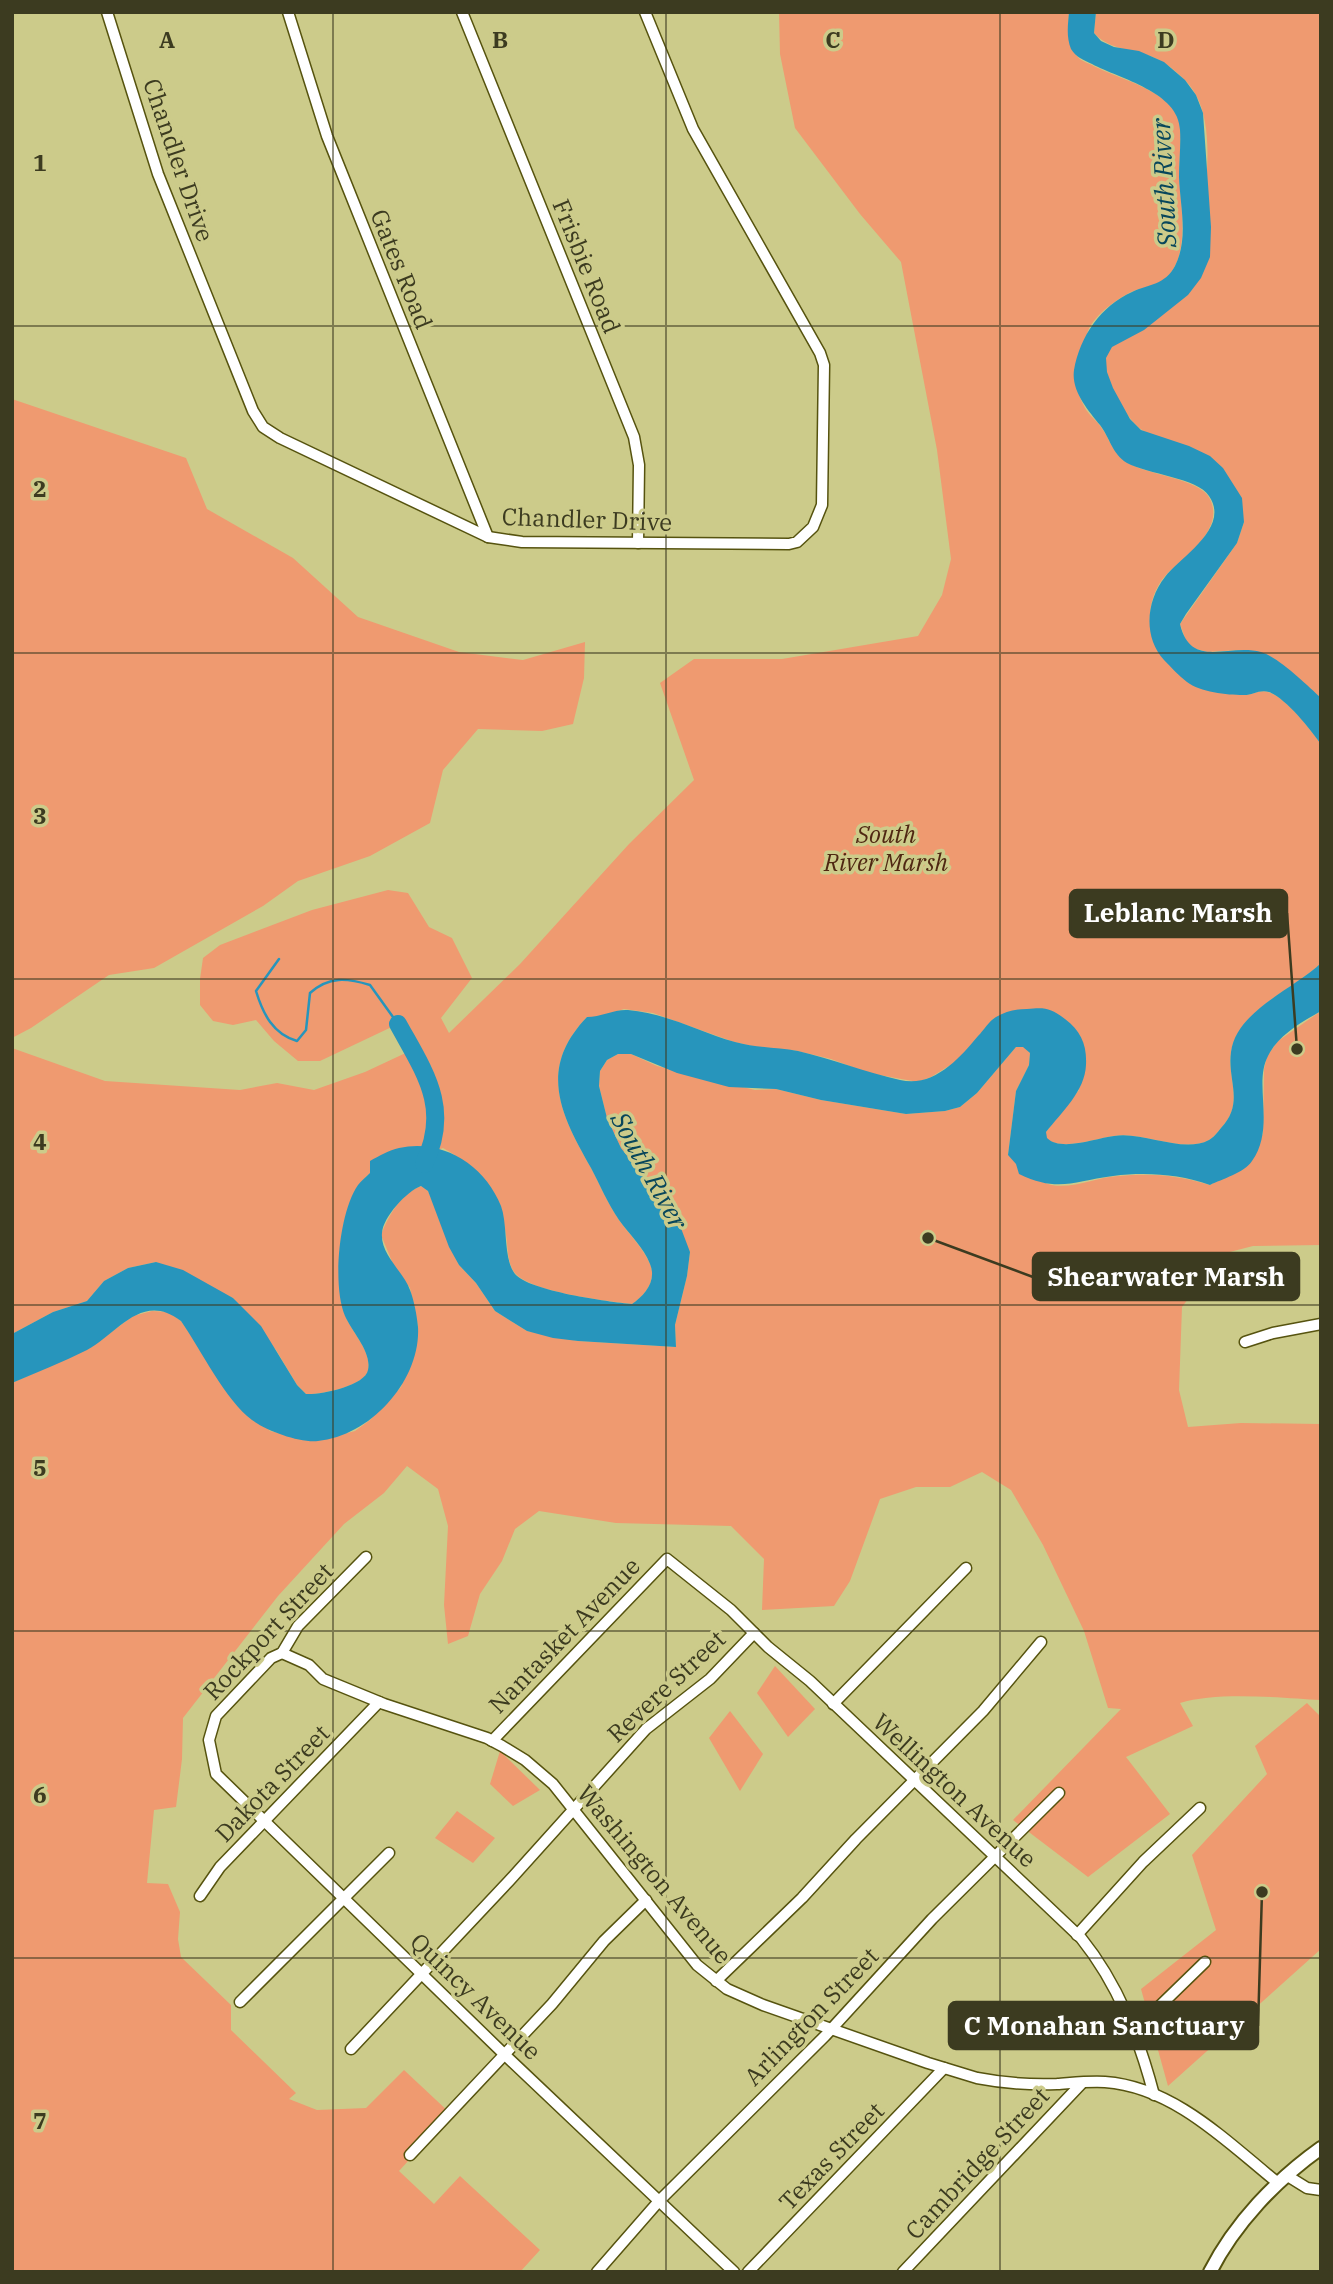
<svg xmlns="http://www.w3.org/2000/svg" width="1333" height="2284" font-family="'IBM Plex Serif',serif">
	<style>
		.green { fill: #ef9a70 }
		.water { fill: #2795bc }
		.lines { fill: none; stroke-linecap: round; stroke-linejoin: round }
		.stream { stroke: #2795bc; stroke-width: 2.5 }
		.river { stroke: #2795bc; stroke-width: 18 }
		.minor-casing { stroke: #56530f; stroke-width: 13 }
		.tertiary-casing { stroke: #56530f; stroke-width: 16 }
		.minor { stroke: #fff; stroke-width: 10 }
		.tertiary { stroke: #fff; stroke-width: 12 }
		.grid { fill: none; stroke: #3c3b20; stroke-width: 2; stroke-opacity: 0.55 }
		.labels { text-anchor: middle; dominant-baseline: central; stroke-width: 7; stroke-linejoin: round; paint-order: stroke }
		.street-label { font-size: 24px; fill: #3c3b20; stroke: #cccb8a }
		.park-label { font-size: 24px; font-style: italic; fill: #4f2712; stroke: #cccb8a }
		.water-label { font-size: 26px; font-style: italic; fill: #08465b; stroke: #cccb8a }
		.grid-label { font-size: 23px; text-anchor: middle; font-weight: bold; fill: #3c3b20; stroke: #cccb8a; stroke-width: 7; stroke-linejoin: round; paint-order: stroke }
		.leader { fill: none; stroke: #3c3b20; stroke-width: 2.5 }
		.callout-dot { fill: #3c3b20; stroke: #cccb8a; stroke-width: 2.5 }
		.callout { fill: #3c3b20; stroke: #3c3b20; stroke-width: 2.5 }
		.callout-label { font-size: 26px; text-anchor: middle; font-weight: bold; fill: #fff }
	</style>
	<rect width="100%" height="100%" fill="#cccb8a"/>
	<g class="green">
		<path d="M779 12H1069C1068 27 1067 46 1078 57 1081 61 1088 63 1092 65 1119 80 1174 90 1180 125 1182 140 1179 157 1179 173 1180 206 1193 260 1161 282 1154 287 1143 288 1136 290 1120 296 1094 315 1088 331 1085 340 1074 374 1075 382 1075 387 1084 407 1087 411 1091 417 1097 421 1101 427 1110 439 1112 452 1125 461 1144 475 1201 478 1210 499 1225 530 1185 556 1166 575 1146 597 1144 634 1163 658 1176 675 1221 694 1243 695 1251 696 1259 689 1268 692 1286 697 1310 729 1321 744V963C1294 989 1237 1011 1231 1052 1227 1081 1245 1102 1221 1128 1218 1132 1213 1138 1209 1140 1183 1154 1143 1131 1114 1136 1096 1138 1061 1152 1046 1138V1132L1079 1090 994 1018 957 1061 931 1077 918 1082 868 1073 831 1059 793 1050 765 1049 734 1042 653 1013 624 1009 599 1017H587C537 1069 561 1115 591 1168 600 1185 608 1204 619 1220 629 1234 644 1249 650 1264 657 1281 645 1295 632 1304 607 1301 528 1292 514 1272 507 1262 508 1247 506 1235 500 1190 481 1170 443 1148 426 1154 380 1165 368 1175 338 1200 334 1278 344 1312 349 1330 373 1351 368 1371 364 1386 320 1395 306 1394L297 1385 276 1350 233 1298 156 1262 128 1268 104 1281 87 1301 53 1312 12 1334V1048L105 1081 240 1090 277 1083 314 1090 365 1072 412 1050 398 1024 320 1061H298L274 1041 256 1020 233 1025 213 1021 200 1005V979L203 958 220 945 312 910 388 890 408 893 429 927 452 938 472 978 441 1018 449 1033 520 964 629 844 694 780 660 683 694 659H782L918 636 942 595 951 559 937 450 901 262 860 214 795 128 780 54Z"/>
		<path d="M1096 12H1321V698L1297 678 1241 650 1207 652 1193 648 1186 641 1180 624 1237 543 1244 522 1157 437C1152 434 1146 433 1142 430 1127 421 1101 374 1106 357 1107 353 1110 350 1111 347L1188 295C1197 243 1222 142 1196 95 1189 82 1177 72 1166 64 1144 48 1113 54 1094 33Z"/>
		<polygon points="12,399 186,458 207,509 293,558 358,617 459,652 523,660 585,642 584,678 573,724 542,731 478,729 443,770 430,823 370,856 298,881 263,906 154,968 109,975 31,1028 12,1038"/>
		<path d="M1321 1011V1245L1253 1246 1222 1254 1182 1307 1179 1390 1188 1427 1241 1423 1321 1424V1700C1282 1698 1217 1691 1180 1703L1193 1726 1126 1757 1170 1814 1088 1877 1013 1820 1121 1709 1108 1708 1084 1631 1043 1545 1011 1490 982 1472 950 1487H916L880 1499 850 1581 834 1606 762 1610 764 1559 731 1526 616 1523 539 1511 515 1529 502 1561 480 1594 468 1636 448 1644 444 1605 448 1526 438 1489 407 1466 384 1493 344 1524 278 1596 183 1718 182 1759 176 1807 154 1810 147 1883 168 1884 180 1912 178 1939 181 1957 231 2005V2030L296 2093 289 2099 317 2110 366 2108 404 2070 451 2114 399 2171 434 2204 460 2176 540 2250 520 2272H12V1383L90 1348 133 1316 152 1311 169 1312 181 1321 202 1351 270 1431 316 1441 355 1431 370 1420 401 1387 418 1326 410 1288 393 1264 381 1235C388 1216 402 1192 422 1186L428 1191 459 1265 476 1283 495 1311 527 1331 578 1341 676 1347 675 1325 687 1276 690 1252 656 1191 621 1148 607 1118 599 1086 600 1071 607 1060 618 1054H631L657 1066 755 1090 776 1089 821 1100 906 1114 945 1111 960 1107 977 1093 1016 1047H1024L1030 1053 1029 1065 1016 1091 1008 1155C1019 1163 1030 1175 1043 1182 1065 1193 1095 1177 1118 1176 1153 1173 1176 1175 1210 1185L1241 1169 1263 1134 1264 1069 1267 1056 1278 1041Z"/>
		<polygon points="775,1666 815,1709 788,1737 757,1693"/>
		<polygon points="1307,1703 1321,1717 1321,1949 1168,2086 1141,1989 1216,1930 1192,1855 1267,1774 1255,1746"/>
		<polygon points="730,1711 763,1754 740,1791 709,1738"/>
		<polygon points="500,1751 540,1790 513,1806 490,1784"/>
		<polygon points="457,1811 495,1838 473,1863 435,1838"/>
	</g>
	<g class="water">
		<path d="M1069 12H1096L1094 33 1101 41 1114 47 1139 51 1164 62 1185 80 1196 95 1203 113 1211 227 1210 257 1201 278 1188 295 1144 330 1112 347 1106 358 1107 372 1113 388 1130 419 1141 430 1189 446 1210 456 1223 468 1242 498 1244 522 1237 543 1186 614 1180 624C1191 670 1228 643 1261 652 1278 657 1307 685 1321 698V744C1310 729 1286 698 1269 692 1259 689 1251 696 1243 695 1227 695 1200 692 1187 682 1179 676 1171 667 1164 660 1143 637 1146 601 1165 577 1180 557 1231 528 1209 496 1198 478 1147 474 1127 463 1112 454 1110 438 1100 425 1088 410 1071 391 1074 370 1080 336 1101 306 1132 292 1149 284 1165 285 1175 266 1189 238 1180 206 1179 177 1179 161 1181 145 1180 130 1179 92 1120 79 1092 64 1083 60 1076 57 1071 49 1066 37 1068 24 1069 12Z"/>
		<path d="M1321 963V1011C1302 1022 1278 1035 1268 1056 1253 1084 1276 1127 1252 1161 1244 1173 1222 1179 1210 1185 1178 1174 1146 1172 1113 1176 1073 1181 1059 1193 1019 1174L1016 1164 1008 1155 1016 1091 1029 1065 1030 1053 1023 1047H1016L977 1093 960 1107 945 1111 906 1114 821 1100 776 1089 729 1087 677 1073 631 1054H618L607 1060 600 1071 599 1086 607 1118 621 1148 679 1223 690 1252 687 1276 675 1325 676 1347 578 1341 553 1338 527 1331 495 1311 476 1283 459 1265 449 1247 428 1191 421 1186C407 1191 383 1217 382 1233 380 1255 404 1272 410 1290 414 1300 417 1316 418 1327 421 1380 371 1436 318 1441 300 1443 267 1431 252 1420 226 1401 201 1350 181 1321 142 1291 118 1333 87 1350 63 1362 37 1372 12 1383V1334L53 1312 87 1301 104 1281 128 1268 156 1262 183 1270 233 1298 261 1326 297 1385 306 1394C320 1395 365 1386 368 1370 372 1352 352 1332 345 1316 332 1286 339 1212 358 1185 361 1181 366 1177 370 1173V1161C379 1156 389 1150 399 1148 442 1138 485 1165 501 1206 508 1225 503 1259 515 1274 529 1291 609 1302 632 1304 645 1295 657 1281 650 1264 644 1248 629 1234 619 1220 608 1204 600 1185 591 1168 561 1115 537 1069 587 1017 601 1017 615 1009 628 1010 666 1013 699 1032 735 1042 757 1048 777 1047 798 1051 832 1059 865 1072 900 1080 933 1088 959 1059 978 1036 984 1030 989 1021 996 1017 1006 1011 1015 1009 1027 1009 1045 1007 1051 1008 1065 1019 1081 1031 1087 1045 1086 1065 1085 1091 1062 1112 1046 1132L1047 1138C1061 1152 1096 1138 1114 1136 1143 1131 1183 1154 1209 1140 1213 1138 1218 1132 1221 1128 1245 1102 1227 1081 1231 1052 1236 1011 1294 989 1321 963Z"/>
	</g>
	<g class="lines">
		<path class="stream" d="M279 959 256 991C263 1014 273 1034 297 1041L306 1030 310 993C329 976 347 978 370 985L398 1024"/>
		<path class="river" d="M398 1024C425 1073 451 1108 424 1164"/>
		<defs>
			<g id="minor">
				<polyline points="107,12 158,174 253,411 263,427 280,438 488,537 522,542 789,544 797,542 813,527 822,505 824,365 820,353 693,129 645,12"/>
				<polyline points="288,12 327,136 488,537"/>
				<polyline points="462,12 634,437 639,465 638,543"/>
				<polyline points="1245,1342 1273,1333 1321,1324"/>
				<polyline points="366,1557 298,1626 282,1653 271,1658 216,1716 209,1740 216,1774 505,2055 734,2272"/>
				<path d="M282 1653 309 1665 323 1679 384 1704 487 1738 502 1746 525 1760 553 1784 697 1965 727 1989 763 2005 928 2063 977 2078C1003 2083 1030 2085 1057 2084 1072 2083 1089 2081 1105 2082 1174 2087 1227 2142 1278 2183"/>
				<polyline points="833,1704 966,1568"/>
				<path d="M492 1741 667 1559 731 1610 768 1647 810 1681 1081 1938C1118 1984 1139 2038 1154 2095"/>
				<polyline points="200,1896 220,1867 379,1702"/>
				<polyline points="1077,1935 1143,1862 1200,1808"/>
				<polyline points="716,1981 802,1898 856,1839 983,1711 1041,1642"/>
				<polyline points="240,2002 389,1853"/>
				<polyline points="1134,2031 1205,1962"/>
				<polyline points="351,2049 509,1881 646,1729 710,1679 754,1633"/>
				<polyline points="410,2155 552,2004 604,1941 646,1900"/>
				<polyline points="1286,2175 1307,2188 1321,2190"/>
				<polyline points="597,2272 659,2201 825,2036 932,1919 1059,1793"/>
				<polyline points="748,2272 944,2068"/>
				<polyline points="903,2272 1082,2083"/>
			</g>
			<path id="tertiary" d="M1210 2272C1235 2223 1276 2180 1321 2148"/>
		</defs>
		<use href="#minor" class="minor-casing"/>
		<use href="#tertiary" class="tertiary-casing"/>
		<use href="#minor" class="minor"/>
		<use href="#tertiary" class="tertiary"/>
	</g>
	<path class="grid" d="M333 12V2272M666 12V2272M1000 12V2272M12 326H1321M12 653H1321M12 979H1321M12 1305H1321M12 1631H1321M12 1958H1321"/>
	<g class="labels">
		<g class="street-label">
			<text transform="translate(179 160) rotate(71)">Chandler Drive</text>
			<text transform="translate(587 266) rotate(68)">Frisbie Road</text>
			<text transform="translate(402 269) rotate(68)">Gates Road</text>
			<text transform="translate(587 519) rotate(2)">Chandler Drive</text>
			<text transform="translate(268 1631) rotate(-47)">Rockport Street</text>
			<text transform="translate(564 1635) rotate(-46)">Nantasket Avenue</text>
			<text transform="translate(666 1686) rotate(-43)">Revere Street</text>
			<text transform="translate(272 1783) rotate(-46)">Dakota Street</text>
			<text transform="translate(955 1790) rotate(43)">Wellington Avenue</text>
			<text transform="translate(655 1874) rotate(50)">Washington Avenue</text>
			<text transform="translate(476 1996) rotate(44)">Quincy Avenue</text>
			<text transform="translate(811 2016) rotate(-46)">Arlington Street</text>
			<text transform="translate(831 2156) rotate(-46)">Texas Street</text>
			<text transform="translate(977 2163) rotate(-47)">Cambridge Street</text>
		</g>
		<g class="park-label">
			<text x="886" y="834">South<tspan x="886" dy="28">River Marsh</tspan></text>
		</g>
		<g class="water-label">
			<text transform="translate(1163 183) rotate(-93)">South River</text>
			<text transform="translate(650 1170) rotate(61)">South River</text>
		</g>
	</g>
	<g class="grid-label">
		<text x="167" y="48">A</text>
		<text x="500" y="48">B</text>
		<text x="833" y="48">C</text>
		<text x="1166" y="48">D</text>
		<text x="40" y="171">1</text>
		<text x="40" y="497">2</text>
		<text x="40" y="824">3</text>
		<text x="40" y="1150">4</text>
		<text x="40" y="1476">5</text>
		<text x="40" y="1803">6</text>
		<text x="40" y="2129">7</text>
	</g>
	<path class="leader" d="M1297 1049L1287 913M928 1238L1033 1277M1262 1892L1258 2026"/>
	<g class="callout-dot">
		<circle cx="1297" cy="1049" r="7"/>
		<circle cx="928" cy="1238" r="7"/>
		<circle cx="1262" cy="1892" r="7"/>
	</g>
	<g class="callout">
		<rect x="1070" y="890" width="217" height="47" rx="7"/>
		<rect x="1033" y="1253" width="266" height="47" rx="7"/>
		<rect x="949" y="2002" width="309" height="47" rx="7"/>
	</g>
	<g class="callout-label">
		<text x="1178" y="922">Leblanc Marsh</text>
		<text x="1166" y="1286">Shearwater Marsh</text>
		<text x="1104" y="2035">C Monahan Sanctuary</text>
	</g>
	<rect width="1333" height="2284" fill="none" stroke="#3c3b20" stroke-width="28"/>
</svg>
